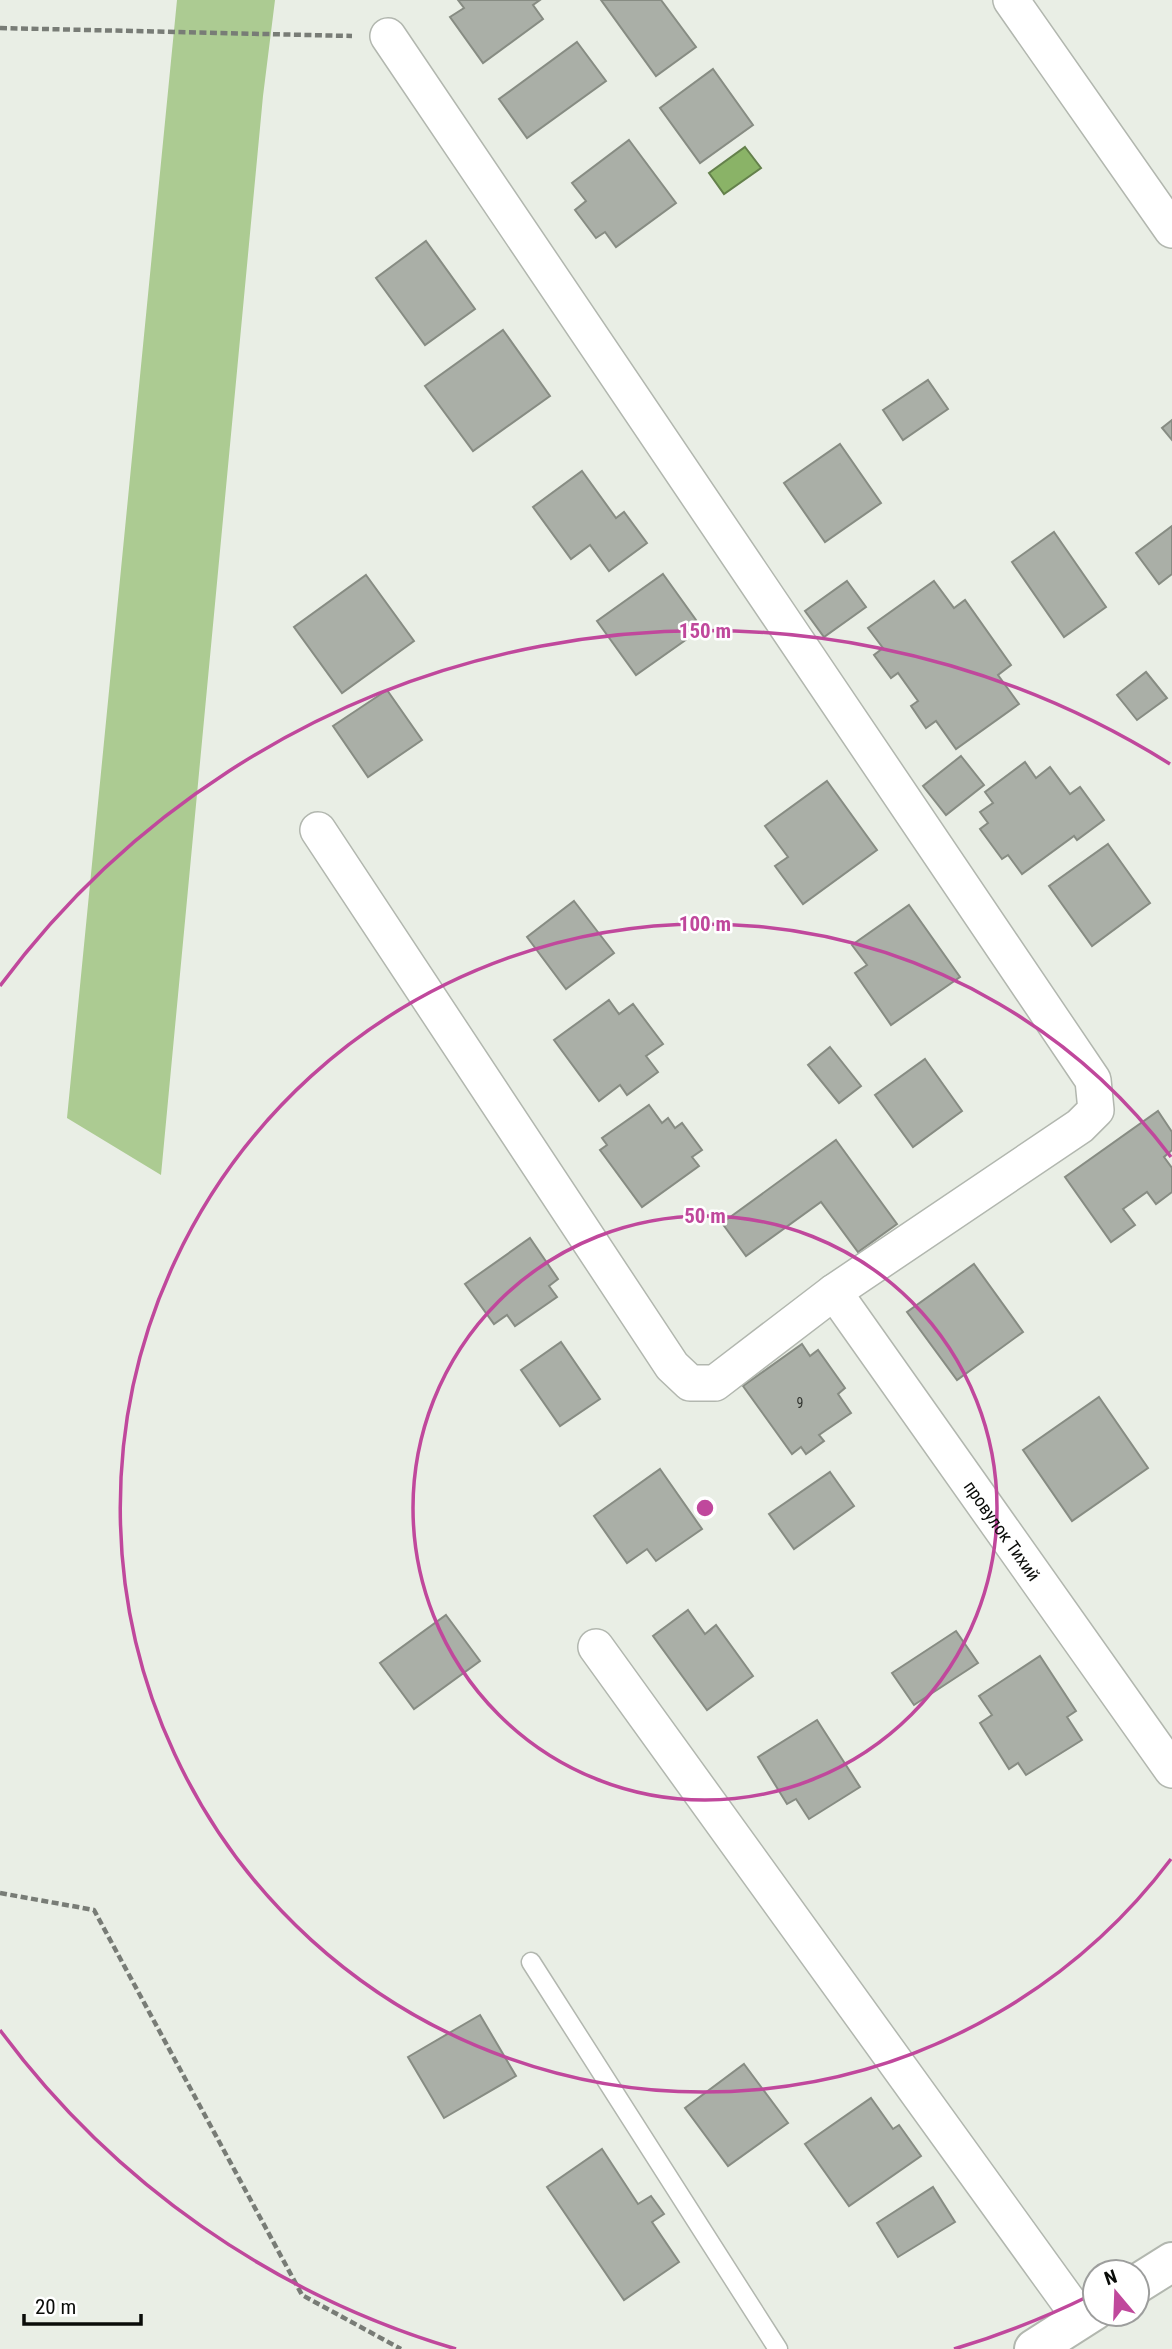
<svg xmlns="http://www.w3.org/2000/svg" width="1172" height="2349" font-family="'Roboto Condensed',sans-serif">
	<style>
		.green { fill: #accb92 }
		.water { fill: #8ab367; stroke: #64814b; stroke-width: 2 }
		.building { fill: #aaafa7; stroke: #878c83; stroke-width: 2 }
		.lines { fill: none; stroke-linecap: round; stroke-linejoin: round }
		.lane-casing { stroke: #b2b7af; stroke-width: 21 }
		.street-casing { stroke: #b2b7af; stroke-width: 38 }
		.secondary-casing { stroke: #b2b7af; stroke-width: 42 }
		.path { stroke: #787c76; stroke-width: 4.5; stroke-dasharray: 7 3.5; stroke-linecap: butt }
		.lane { stroke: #fff; stroke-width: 18 }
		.street { stroke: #fff; stroke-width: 35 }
		.secondary { stroke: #fff; stroke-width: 38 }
		.ring { fill: none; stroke: #c0489c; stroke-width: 3.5 }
		.labels { text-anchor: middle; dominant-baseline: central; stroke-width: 5; stroke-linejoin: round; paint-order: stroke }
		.number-label { font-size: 14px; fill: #323530 }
		.street-label { font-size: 18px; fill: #0a0c09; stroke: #fff }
		.centre { fill: #c0489c; stroke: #fff; stroke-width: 3.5 }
		.ring-label { font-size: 21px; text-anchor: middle; font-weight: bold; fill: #c0489c; stroke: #fff; stroke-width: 5; stroke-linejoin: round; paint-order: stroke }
	</style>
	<rect width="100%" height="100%" fill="#e9eee5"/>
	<polygon class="green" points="177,0 275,0 263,96 161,1175 67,1118"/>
	<polygon class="water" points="745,147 761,168 724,194 709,173"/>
	<g class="building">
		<polygon points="458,0 540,0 533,5 543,19 483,63 450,17 464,8"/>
		<polygon points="601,0 661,0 696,47 656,76"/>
		<polygon points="577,42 606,81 527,138 499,99"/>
		<polygon points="713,69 753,125 700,163 660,108"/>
		<polygon points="629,140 676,203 616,247 605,232 596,238 575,210 586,201 572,183"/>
		<polygon points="426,241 475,309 425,345 376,278"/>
		<polygon points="503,330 550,396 473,451 425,386"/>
		<polygon points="928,380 948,409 903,440 883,410"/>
		<polygon points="1172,420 1172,440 1162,428"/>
		<polygon points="840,444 881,503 825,542 784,483"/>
		<polygon points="582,471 616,518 624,512 647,543 609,571 590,545 571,559 533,507"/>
		<polygon points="1172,526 1172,574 1159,584 1136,553"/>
		<polygon points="1054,532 1106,607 1064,637 1012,562"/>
		<polygon points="663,574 696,620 681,630 687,639 636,675 597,621"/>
		<polygon points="366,575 414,641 342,693 294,627"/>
		<polygon points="847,581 866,607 824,637 805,611"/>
		<polygon points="934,581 954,608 965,600 1011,665 998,675 1019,704 956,749 936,721 926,728 911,706 918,701 898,673 891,678 874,655 883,648 868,628"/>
		<polygon points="1146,672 1167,698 1137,720 1117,695"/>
		<polygon points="387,690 422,740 368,777 333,726"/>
		<polygon points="961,756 984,785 946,815 923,786"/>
		<polygon points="1025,762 1036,778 1050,767 1070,794 1080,787 1104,820 1077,840 1074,836 1022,874 1008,855 1002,859 980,829 988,823 980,812 993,803 985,792"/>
		<polygon points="827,781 877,850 803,904 775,866 788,857 765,826"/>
		<polygon points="1108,844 1150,903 1092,946 1049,886"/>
		<polygon points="574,901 614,953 566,989 527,937"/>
		<polygon points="909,905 960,977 891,1025 855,973 867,965 852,945"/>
		<polygon points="609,1000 619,1014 633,1004 663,1044 646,1056 658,1072 627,1095 620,1085 599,1101 554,1040"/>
		<polygon points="830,1047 861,1086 839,1103 808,1065"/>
		<polygon points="925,1059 962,1111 913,1147 875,1095"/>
		<polygon points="649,1105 662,1123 668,1118 675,1128 682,1123 702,1150 692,1157 699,1166 642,1207 600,1150 607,1145 602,1138"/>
		<polygon points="1158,1111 1172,1132 1172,1150 1164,1157 1172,1168 1172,1192 1156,1204 1147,1192 1123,1209 1135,1225 1111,1242 1065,1177"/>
		<polygon points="836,1140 897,1224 858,1252 821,1202 746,1256 722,1223"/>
		<polygon points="530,1238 558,1279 549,1286 557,1297 515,1326 507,1315 494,1324 465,1284"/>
		<polygon points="974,1264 1023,1332 957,1380 907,1312"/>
		<polygon points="561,1342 600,1399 560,1426 521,1370"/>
		<polygon points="802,1344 810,1356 818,1350 845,1388 838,1394 851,1413 819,1435 824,1441 806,1454 801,1447 792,1454 743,1386"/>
		<polygon points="1099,1397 1148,1468 1072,1521 1023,1450"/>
		<polygon points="660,1469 702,1529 656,1561 647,1549 627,1563 594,1516"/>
		<polygon points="830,1472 854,1506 794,1549 769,1514"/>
		<polygon points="688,1610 705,1634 716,1625 753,1676 707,1710 653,1636"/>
		<polygon points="446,1615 480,1661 414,1709 380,1663"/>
		<polygon points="956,1631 978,1663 914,1705 892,1673"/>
		<polygon points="1040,1656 1076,1711 1067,1717 1082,1740 1026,1775 1018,1763 1009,1769 980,1723 992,1715 979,1696"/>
		<polygon points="817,1720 860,1787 809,1819 796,1799 787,1804 758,1757"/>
		<polygon points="480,2015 516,2076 444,2118 408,2057"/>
		<polygon points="744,2064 788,2123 728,2166 685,2108"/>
		<polygon points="871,2098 893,2129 899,2125 921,2156 849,2206 805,2144"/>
		<polygon points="602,2149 638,2204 651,2196 664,2214 652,2222 679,2262 624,2300 547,2187"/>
		<polygon points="933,2187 955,2222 898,2257 877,2223"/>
	</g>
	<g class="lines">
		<defs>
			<polyline id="lane" points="531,1962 778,2349"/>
			<g id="street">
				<polyline points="1011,0 1172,230"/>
				<polyline points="318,830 672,1366 690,1383 715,1383 834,1292 1080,1126 1096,1110 1093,1080 388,36"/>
				<path id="s1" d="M834 1292 1172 1770"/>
				<polyline points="596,1647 1081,2319"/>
			</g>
			<g id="secondary">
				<polyline points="1137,2284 1172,2262"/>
				<polyline points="1034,2349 1095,2310"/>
			</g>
		</defs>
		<use href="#lane" class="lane-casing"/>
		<use href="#street" class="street-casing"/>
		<use href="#secondary" class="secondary-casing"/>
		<g class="path">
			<polyline points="0,28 352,36"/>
			<polyline points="0,1893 94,1910 302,2295 401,2349"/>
		</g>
		<use href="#lane" class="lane"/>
		<use href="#street" class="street"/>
		<use href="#secondary" class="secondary"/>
	</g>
	<g class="ring">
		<circle cx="705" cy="1508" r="292"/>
		<path d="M1171 1859A584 584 0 1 1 1171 1157"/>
		<path d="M1089 2296A877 877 0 0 1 954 2349M456 2349A877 877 0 0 1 0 2030M0 986A877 877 0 0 1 1170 764"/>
	</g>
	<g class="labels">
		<g class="number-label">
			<text x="800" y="1403">9</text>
		</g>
		<g class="street-label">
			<text stroke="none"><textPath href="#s1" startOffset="292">провулок Тихий</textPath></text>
		</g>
	</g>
	<circle cx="705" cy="1508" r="10" class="centre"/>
	<g class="ring-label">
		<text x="705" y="638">150 m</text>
		<text x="705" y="931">100 m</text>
		<text x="705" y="1223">50 m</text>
	</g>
	<g transform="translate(1116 2293) rotate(341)"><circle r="33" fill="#ffffff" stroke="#9d9e9d" stroke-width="2"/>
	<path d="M0-5L12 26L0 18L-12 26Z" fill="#c0489c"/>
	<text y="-10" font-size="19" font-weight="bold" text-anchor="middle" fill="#0a0c09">N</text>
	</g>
	<path d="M24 2314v10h117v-10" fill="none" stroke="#0a0c09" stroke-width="3.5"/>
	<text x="35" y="2314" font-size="21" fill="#0a0c09" stroke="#ffffff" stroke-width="5" paint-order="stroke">20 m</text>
</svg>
